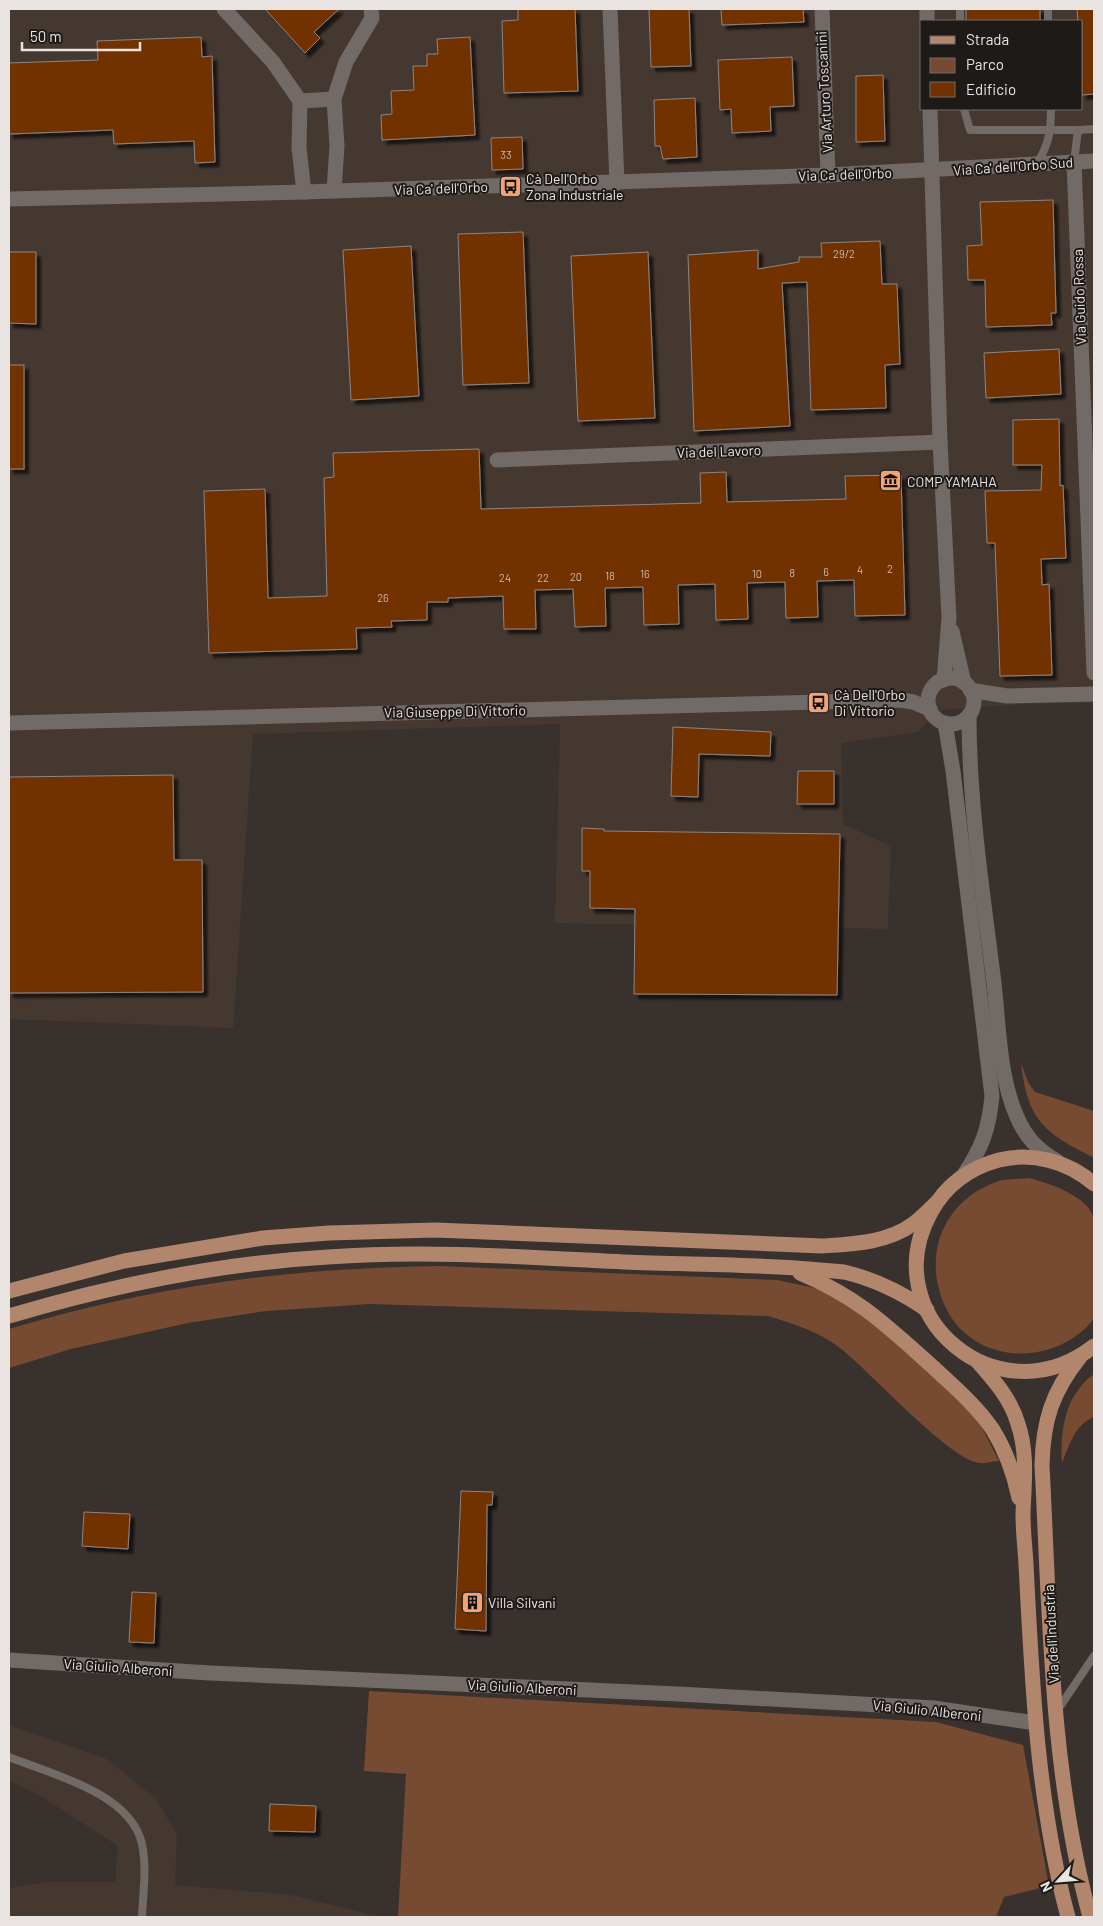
<svg xmlns="http://www.w3.org/2000/svg" width="1103" height="1926" font-family="Barlow,sans-serif">
	<style>
		.built { fill: #453831; fill-rule: evenodd }
		.green { fill: #774b31 }
		.building { fill: #723200; stroke: #8d8581; filter: url(#shadow) }
		.lines { fill: none; stroke-linecap: round; stroke-linejoin: round }
		.lane { stroke: #726a66; stroke-width: 8 }
		.street { stroke: #726a66; stroke-width: 15 }
		.secondary { stroke: #726a66; stroke-width: 15 }
		.primary { stroke: #b1866d; stroke-width: 15 }
		.labels { text-anchor: middle; dominant-baseline: central; stroke-width: 4; stroke-linejoin: round; paint-order: stroke }
		.number-label { font-size: 11px; fill: #cbb8aa }
		.street-label { font-size: 14px; fill: #e9e4e2; stroke: #1d1a18 }
		.poi-label { font-size: 14px; fill: #e9e4e2; stroke: #1d1a18; text-anchor: start }
	</style>
	<defs>
		<filter id="shadow"><feDropShadow dx="4.5" dy="4.5" stdDeviation="1" flood-color="#0009"/></filter>
	</defs>
	<rect width="100%" height="100%" fill="#38312e"/>
	<g class="built">
		<path d="M9 9H1094V703L1026 704 938 710 918 732 841 743 843 824 891 846 888 929 555 923 560 724 253 734 233 1028 9 1019ZM922 21H1082V109H922Z"/>
		<polygon points="9,1725 107,1759 155,1798 177,1834 175,1885 291,1895 381,1917 9,1917 9,1888 45,1882 115,1882 118,1846 39,1795 9,1780"/>
	</g>
	<g class="green">
		<path d="M1021 1063 1028 1082 1035 1092 1094 1111V1158C1044 1132 1028 1122 1021 1063Z"/>
		<path d="M1029 1178C1048 1183 1089 1196 1094 1219 1098 1235 1094 1255 1094 1272 1094 1282 1097 1308 1094 1317 1090 1326 1080 1333 1073 1338 1032 1365 973 1357 948 1312 920 1260 941 1200 999 1181 1008 1179 1020 1179 1029 1178Z"/>
		<path d="M439 1266 777 1280 824 1290 854 1307 966 1405 982 1428 999 1461C993 1461 986 1464 980 1463 950 1461 869 1370 840 1348 818 1331 794 1324 768 1316L370 1304 266 1311 188 1323 71 1349 9 1368V1329C154 1286 288 1268 439 1266Z"/>
		<path d="M1094 1374V1417C1075 1424 1069 1446 1062 1463 1060 1430 1065 1395 1094 1374Z"/>
		<polygon points="369,1691 936,1722 1023,1745 1049,1886 1004,1897 996,1917 398,1917 406,1774 364,1771"/>
	</g>
	<g class="building">
		<polygon points="265,9 339,9 314,32 320,38 305,53"/>
		<polygon points="518,9 575,9 578,91 504,93 502,21 518,20"/>
		<polygon points="649,9 689,9 691,66 651,67"/>
		<polygon points="721,9 803,9 804,22 722,25"/>
		<rect x="966" y="9" width="74" height="12"/>
		<polygon points="1077,9 1094,9 1094,94 1082,95 1082,21 1078,21"/>
		<polygon points="201,37 202,57 212,56 215,162 195,163 194,141 114,144 113,130 9,134 9,63 98,60 97,41"/>
		<polygon points="470,37 475,135 382,140 381,115 392,114 391,91 414,90 413,66 427,66 427,54 438,54 437,39"/>
		<polygon points="792,57 794,106 770,107 771,131 732,133 731,109 720,110 718,60"/>
		<polygon points="883,75 885,141 856,142 856,76"/>
		<polygon points="695,98 697,157 663,159 660,146 655,146 654,100"/>
		<polygon points="522,137 523,169 492,170 491,138"/>
		<polygon points="1053,200 1056,313 1051,313 1052,325 986,327 985,280 968,280 967,246 982,245 980,202"/>
		<polygon points="523,232 529,383 463,385 458,234"/>
		<polygon points="880,241 882,284 897,284 900,364 885,365 886,408 811,410 807,282 782,283 790,426 694,431 688,255 758,250 758,269 799,262 799,257 822,257 821,243"/>
		<polygon points="411,246 419,396 351,400 343,250"/>
		<polygon points="9,252 36,252 36,324 9,323"/>
		<polygon points="648,252 655,418 578,421 571,256"/>
		<polygon points="1059,349 1061,394 986,398 984,353"/>
		<rect x="9" y="365" width="15" height="104"/>
		<polygon points="1059,419 1060,486 1063,485 1066,558 1041,559 1042,585 1049,584 1052,675 1000,676 995,543 987,543 985,491 1041,490 1042,465 1013,465 1013,420"/>
		<polygon points="479,449 481,509 701,503 700,473 726,472 727,502 846,499 845,476 901,475 905,615 855,616 854,580 817,581 818,617 786,618 785,582 747,583 748,619 716,620 715,584 678,585 679,624 644,625 643,587 605,588 606,626 575,627 573,589 535,590 536,629 504,629 503,596 448,598 448,602 427,602 427,620 391,621 392,627 356,628 357,649 209,653 204,491 265,489 268,598 327,596 324,478 334,477 333,453"/>
		<polygon points="673,727 771,732 770,756 699,754 698,797 671,796"/>
		<polygon points="798,771 834,771 834,804 797,804"/>
		<polygon points="173,775 174,860 202,860 203,992 9,993 9,777"/>
		<polygon points="582,828 604,829 604,831 840,834 837,995 634,994 635,909 590,908 590,871 582,871"/>
		<polygon points="461,1491 493,1492 492,1505 487,1505 486,1631 455,1629"/>
		<polygon points="84,1512 130,1514 128,1549 82,1546"/>
		<polygon points="132,1592 156,1593 154,1643 129,1642"/>
		<polygon points="270,1804 316,1806 315,1832 269,1831"/>
	</g>
	<g class="lines">
		<g class="lane">
			<polyline points="960,9 960,21"/>
			<polyline points="1048,9 1048,21"/>
			<polyline points="964,109 970,130 1078,130 1074,162"/>
			<polyline points="1078,130 1094,129"/>
			<path d="M1037 163C1049 145 1051 130 1051 109"/>
			<polyline points="1057,1711 1094,1656"/>
			<path d="M9 1757C51 1774 131 1793 142 1844 147 1867 143 1894 142 1917"/>
		</g>
		<g class="street">
			<polyline points="224,9 273,62 300,101 299,148 304,192"/>
			<polyline points="610,9 617,183"/>
			<polyline points="822,9 828,175"/>
			<polyline points="300,101 334,99"/>
			<polyline points="1074,162 1094,673"/>
			<polyline points="334,191 337,146 334,99 346,62 372,18 371,9"/>
			<polyline points="497,460 940,442"/>
			<polyline points="9,1660 210,1673 678,1694 934,1708 1035,1723"/>
		</g>
		<g class="secondary">
			<polyline points="927,9 927,21"/>
			<polyline points="930,109 940,442 949,618 944,680"/>
			<polyline points="9,199 304,192 828,175 1094,161"/>
			<polyline points="952,631 964,683"/>
			<circle cx="951" cy="701" r="23"/>
			<polyline points="970,690 1007,696 1094,694"/>
			<path d="M969 715C969 805 983 894 994 983 999 1026 999 1077 1017 1117 1026 1138 1038 1150 1057 1161"/>
			<polyline points="9,723 901,700 913,702 930,709"/>
			<path d="M945 723 953 771 992 1096C989 1129 982 1148 963 1176"/>
		</g>
		<g class="primary">
			<path d="M1094 1184C1068 1161 1032 1152 999 1160 969 1168 946 1185 931 1212 873 1316 999 1421 1094 1346"/>
			<path d="M800 1273C858 1297 887 1326 933 1367 954 1387 977 1406 993 1430 1006 1451 1014 1474 1019 1498"/>
			<path d="M9 1291 124 1261 263 1238 329 1233 435 1230 822 1246C852 1244 887 1243 913 1224 921 1218 929 1210 936 1203"/>
			<path d="M9 1316C113 1285 220 1263 328 1257 427 1250 525 1257 624 1262 697 1265 771 1264 844 1272 874 1279 901 1292 927 1310"/>
			<path d="M1080 1357C1052 1392 1043 1421 1042 1465 1050 1617 1050 1770 1090 1917"/>
			<path d="M977 1361C994 1380 1011 1399 1018 1424 1028 1453 1024 1484 1023 1514 1023 1531 1025 1547 1026 1564 1032 1682 1037 1802 1068 1917"/>
		</g>
	</g>
	<defs>
		<symbol id="bus-square" viewBox="-11 -11 22 22"><rect x="-9" y="-9" width="18" height="18" rx="4" fill="#efa377" stroke="#1d1a18"/><path d="M-5-6H5V4H4V6H2V4H-2V6H-4V4H-5ZM-3.5-4V0h7V-4ZM-3.5 1.2v1.5H-2V1.2ZM2 1.2v1.5H3.5V1.2Z" fill="#111"/></symbol>
		<symbol id="museum-square" viewBox="-11 -11 22 22"><rect x="-9" y="-9" width="18" height="18" rx="4" fill="#efa377" stroke="#1d1a18"/><path d="M0-6L6-3V-2H-6V-3ZM-5-1h2V3h-2ZM-1-1h2V3h-2ZM3-1h2V3H3ZM-6 4H6V6H-6Z" fill="#111"/></symbol>
		<symbol id="building-square" viewBox="-11 -11 22 22"><rect x="-9" y="-9" width="18" height="18" rx="4" fill="#efa377" stroke="#1d1a18"/><path d="M-4-6H4V6H1V3H-1V6H-4ZM-2.5-4.3h1.7v1.8h-1.7ZM.8-4.3h1.7v1.8H.8ZM-2.5-1h1.7V.8h-1.7ZM.8-1h1.7V.8H.8Z" fill="#111"/></symbol>
	</defs>
	<g fill-rule="evenodd">
		<use href="#bus-square" x="498" y="174" width="25" height="25"/>
		<use href="#museum-square" x="878" y="468" width="25" height="25"/>
		<use href="#bus-square" x="806" y="690" width="25" height="25"/>
		<use href="#building-square" x="460" y="1590" width="25" height="25"/>
	</g>
	<g class="labels">
		<g class="number-label">
			<text x="506" y="154">33</text>
			<text x="844" y="253">29/2</text>
			<text x="890" y="568">2</text>
			<text x="860" y="569">4</text>
			<text x="826" y="571">6</text>
			<text x="792" y="572">8</text>
			<text x="645" y="573">16</text>
			<text x="757" y="573">10</text>
			<text x="610" y="575">18</text>
			<text x="576" y="576">20</text>
			<text x="505" y="577">24</text>
			<text x="543" y="577">22</text>
			<text x="383" y="597">26</text>
		</g>
		<g class="street-label">
			<text transform="translate(824 92) rotate(-93)">Via Arturo Toscanini</text>
			<text transform="translate(1013 166) rotate(-4)">Via Ca' dell'Orbo Sud</text>
			<text transform="translate(845 174) rotate(-2)">Via Ca' dell'Orbo</text>
			<text transform="translate(441 188) rotate(-2)">Via Ca' dell'Orbo</text>
			<text transform="translate(1079 297) rotate(-92)">Via Guido Rossa</text>
			<text transform="translate(719 451) rotate(-2)">Via del Lavoro</text>
			<text transform="translate(455 711) rotate(-1)">Via Giuseppe Di Vittorio</text>
			<text transform="translate(1051 1634) rotate(-93)">Via dell'Industria</text>
			<text transform="translate(118 1667) rotate(4)">Via Giulio Alberoni</text>
			<text transform="translate(522 1687) rotate(3)">Via Giulio Alberoni</text>
			<text transform="translate(927 1710) rotate(6)">Via Giulio Alberoni</text>
		</g>
		<g class="poi-label">
			<text x="526" y="178">Cà Dell'Orbo<tspan x="526" dy="16">Zona Industriale</tspan></text>
			<text x="907" y="481">COMP YAMAHA</text>
			<text x="834" y="694">Cà Dell'Orbo<tspan x="834" dy="16">Di Vittorio</tspan></text>
			<text x="488" y="1602">Villa Silvani</text>
		</g>
	</g>
	<rect width="1103" height="1926" fill="none" stroke="#e9e4e2" stroke-width="20"/>
	<rect x="920" y="20" width="162" height="90" fill="#1d1a18" stroke="#6f6b69"/>
	<rect x="930" y="36" width="25" height="8" fill="#b1866d" stroke="#6f6b69"/>
	<text x="966" y="45" font-size="15" fill="#e9e4e2">Strada</text>
	<rect x="930" y="58" width="25" height="15" fill="#774b31" stroke="#6f6b69"/>
	<text x="966" y="70" font-size="15" fill="#e9e4e2">Parco</text>
	<rect x="930" y="82" width="25" height="15" fill="#723200" stroke="#6f6b69"/>
	<text x="966" y="95" font-size="15" fill="#e9e4e2">Edificio</text>
	<g transform="translate(1058 1881) rotate(244)" stroke="#1d1a18" stroke-width="4" paint-order="stroke">
	<path d="M0-4L9 19L0 12L-9 19Z" fill="#e9e4e2"/>
	<text y="-8" font-size="14" font-weight="bold" text-anchor="middle" fill="#e9e4e2">N</text>
	</g>
	<path d="M22 42v8h118v-8" fill="none" stroke="#e9e4e2" stroke-width="2.5"/>
	<text x="30" y="42" font-size="15" fill="#e9e4e2" stroke="#1d1a18" stroke-width="4" paint-order="stroke">50 m</text>
</svg>
